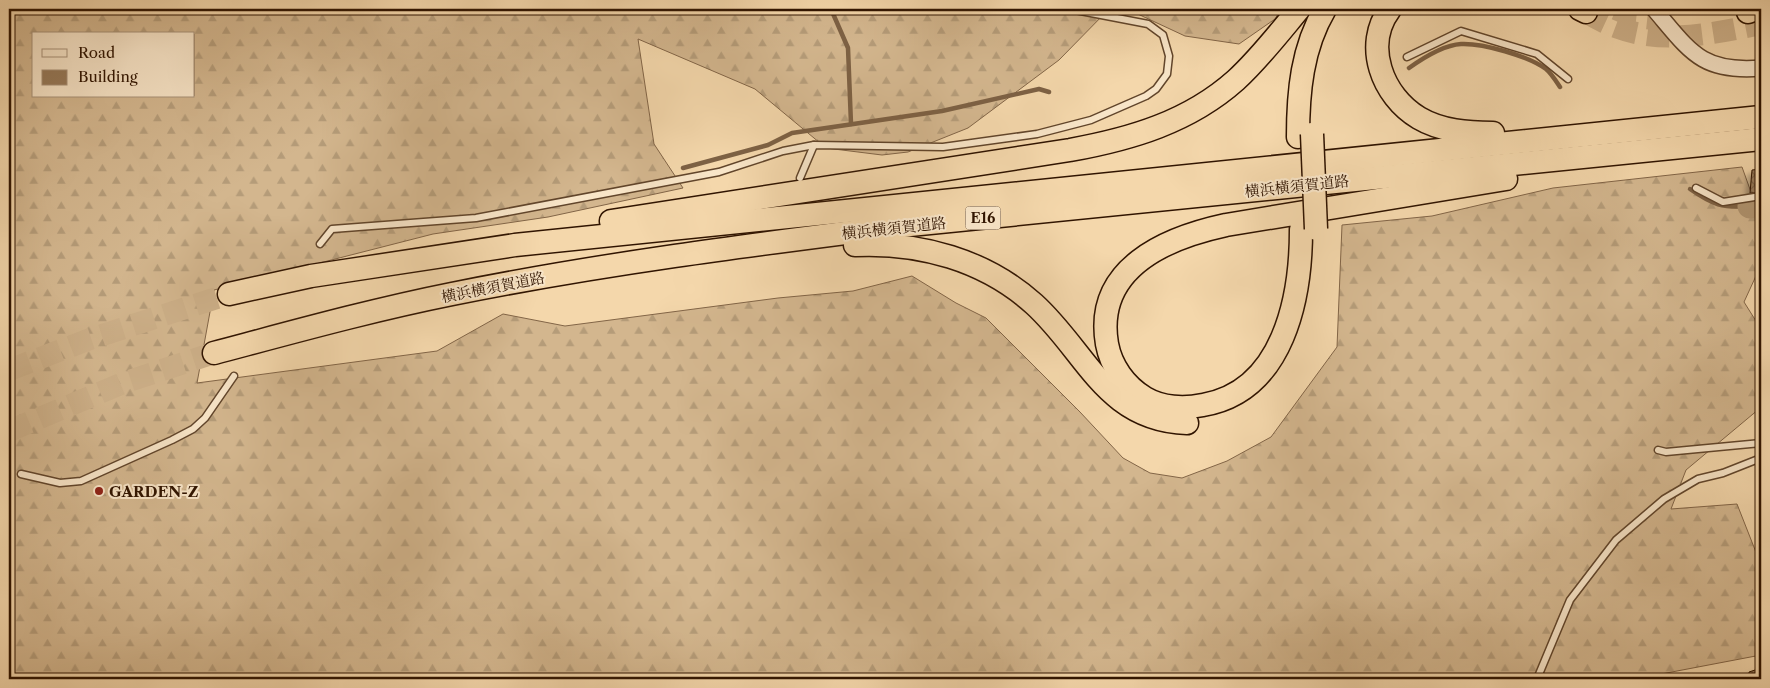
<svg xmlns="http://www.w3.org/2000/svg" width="1770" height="688" font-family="'Libre Caslon Text','Noto Serif JP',serif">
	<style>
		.forest { fill: url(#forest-firs); stroke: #826547; fill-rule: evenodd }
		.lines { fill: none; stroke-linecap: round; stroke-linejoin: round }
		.stream { stroke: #7d6144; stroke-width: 4.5 }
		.river { stroke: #b19571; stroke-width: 25 }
		.building { fill: url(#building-cross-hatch); stroke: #301400; filter: url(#shadow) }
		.motorway-tunnel { stroke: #cdb089; stroke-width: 22; stroke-dasharray: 22 11; stroke-linecap: butt }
		.service-casing { stroke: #61452b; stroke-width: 9 }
		.tertiary-casing { stroke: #61452b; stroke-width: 18 }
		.motorway-casing { stroke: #301400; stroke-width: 25 }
		.service { stroke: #f8e5c8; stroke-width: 6 }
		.tertiary { stroke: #f8e5c8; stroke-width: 15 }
		.motorway { stroke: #f4d7ab; stroke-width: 22 }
		.motorway-bridge-casing { stroke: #301400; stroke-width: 25; stroke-linecap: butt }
		.motorway-bridge { stroke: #f4d7ab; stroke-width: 22 }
		.poi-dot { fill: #8f2418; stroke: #f8e5c8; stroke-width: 2 }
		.labels { text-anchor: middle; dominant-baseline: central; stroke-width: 4; stroke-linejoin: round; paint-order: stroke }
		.shield { fill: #f8e5c8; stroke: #6c533c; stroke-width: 1 }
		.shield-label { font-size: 14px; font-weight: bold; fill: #301400 }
		.street-label { font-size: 15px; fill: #301400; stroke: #f8e5c8 }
		.poi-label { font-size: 15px; font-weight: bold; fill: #301400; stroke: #f8e5c8; text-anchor: start }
	</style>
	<defs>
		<pattern id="forest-firs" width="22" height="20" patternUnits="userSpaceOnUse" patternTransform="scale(1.25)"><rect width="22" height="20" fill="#d3b68e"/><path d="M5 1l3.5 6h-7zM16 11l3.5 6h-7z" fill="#b59c79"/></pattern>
		<pattern id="building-cross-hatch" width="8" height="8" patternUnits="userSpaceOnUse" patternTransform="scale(1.25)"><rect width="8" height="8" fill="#967959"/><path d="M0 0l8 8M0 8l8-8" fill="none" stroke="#7b6247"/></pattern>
		<filter id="shadow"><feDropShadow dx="-4.5" dy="4.5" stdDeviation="2.5" flood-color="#0004"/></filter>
	</defs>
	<rect width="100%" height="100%" fill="#f4d7ab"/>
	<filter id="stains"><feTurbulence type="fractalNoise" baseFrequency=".004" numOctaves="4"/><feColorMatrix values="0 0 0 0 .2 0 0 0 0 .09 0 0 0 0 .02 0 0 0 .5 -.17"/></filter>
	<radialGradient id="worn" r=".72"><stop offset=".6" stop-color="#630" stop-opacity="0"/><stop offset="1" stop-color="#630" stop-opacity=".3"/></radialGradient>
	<g class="forest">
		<path d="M9 9H1109L1059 60 968 128 908 152 882 155 826 148 755 89 638 39 654 144 683 188 548 217 433 234 214 290 197 383 437 351 503 314 565 326 778 298 853 291 912 276 956 303 986 318 1080 412 1123 458 1150 473 1182 478 1227 461 1271 437 1337 347 1342 225 1432 216 1553 188 1742 167 1761 220V265L1744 302 1761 329V401L1759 409 1686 470 1671 509 1737 504 1761 565V655L1656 675V679H9ZM34 34H194V96H34Z"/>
		<polygon points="1127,9 1281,9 1275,19 1239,44 1185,36"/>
	</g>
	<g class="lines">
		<g class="stream">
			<polyline points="831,9 848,48 851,124"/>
			<path d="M1409 68C1423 58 1443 45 1461 44 1483 43 1528 56 1546 69 1551 73 1556 81 1560 87"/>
			<polyline points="683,168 768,145 792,133 942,111 1039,89 1049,92"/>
			<path d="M1690 189C1713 205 1722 208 1750 206"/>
		</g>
		<polyline class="river" points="1750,206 1761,204"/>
	</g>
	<g class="building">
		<polygon points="1761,169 1761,193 1750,193 1752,170"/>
		<polygon points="1761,668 1761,679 1737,679 1749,675 1749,672"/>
	</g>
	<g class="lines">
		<g class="motorway-tunnel">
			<polyline points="1616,9 1635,17 1680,22"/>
			<path d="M1586 12C1641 48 1696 37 1756 25"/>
			<polyline points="9,370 90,339 229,294"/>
			<polyline points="9,431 123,383 214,353"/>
		</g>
		<defs>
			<g id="service">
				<polyline points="1407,57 1461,31 1537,54 1568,79"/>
				<polyline points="800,178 814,145"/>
				<polyline points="1696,188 1723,202 1761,196"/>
				<polyline points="320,244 332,229 476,218 719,172 783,151 814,145 943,147 1037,134 1091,120 1146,96 1156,89 1167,74 1169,56 1163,35 1148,24 1070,9"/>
				<polyline points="1658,450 1666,452 1761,443"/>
				<polyline points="21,474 60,483 81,481 172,440 193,429 205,418 234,376"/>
				<polyline points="1537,679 1570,600 1616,540 1664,499 1698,479 1723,473 1761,458"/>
			</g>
			<path id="tertiary" d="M1654 9C1690 51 1701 73 1761 68"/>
			<g id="motorway">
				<path d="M1390 9C1363 45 1382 96 1419 118 1441 131 1468 133 1493 133"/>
				<polyline points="1580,9 1586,12"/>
				<polyline points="1748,12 1756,9"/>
				<path d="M1298 137C1298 92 1302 48 1325 9"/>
				<path d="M611 221 1070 150C1131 139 1189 122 1236 80 1259 59 1279 33 1299 9"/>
				<path d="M1301 230C1301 297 1284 391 1203 405 1184 409 1162 408 1145 398 1125 386 1111 366 1107 344 1094 268 1166 238 1226 225L1506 179"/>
				<path d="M855 245C920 242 985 260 1034 304 1087 352 1105 420 1187 423"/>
				<polyline points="229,294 311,276 515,245 1761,117"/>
				<path d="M214 353C293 332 372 310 452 294 600 264 750 245 900 226L1761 139"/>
			</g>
		</defs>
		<use href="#service" class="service-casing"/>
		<use href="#tertiary" class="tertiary-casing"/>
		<use href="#motorway" class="motorway-casing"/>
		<use href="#service" class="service"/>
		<use href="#tertiary" class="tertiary"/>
		<use href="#motorway" class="motorway"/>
		<defs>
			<polyline id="motorway-bridge" points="1312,134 1316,229"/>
		</defs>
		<use href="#motorway-bridge" class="motorway-bridge-casing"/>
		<use href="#motorway-bridge" class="motorway-bridge"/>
	</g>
	<circle class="poi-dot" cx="99" cy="491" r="5"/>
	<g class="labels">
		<rect class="shield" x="965.5" y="206.5" width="35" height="23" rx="4"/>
		<g class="shield-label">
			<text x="983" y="218">E16</text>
		</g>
		<g class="street-label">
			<text transform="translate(1297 186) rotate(-6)">横浜横須賀道路</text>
			<text transform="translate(894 228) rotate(-6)">横浜横須賀道路</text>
			<text transform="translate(493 287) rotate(-11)">横浜横須賀道路</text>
		</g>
		<g class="poi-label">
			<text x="109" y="491">GARDEN-Z</text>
		</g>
	</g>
	<rect width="1770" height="688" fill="none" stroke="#f4d7ab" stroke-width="30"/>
	<rect x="10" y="10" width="1750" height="668" fill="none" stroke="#301400" stroke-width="2.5"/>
	<rect x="15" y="15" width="1740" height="658" fill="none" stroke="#301400"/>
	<rect x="32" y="32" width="162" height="65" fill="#f8e5c8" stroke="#a89178"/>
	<rect x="42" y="49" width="25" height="8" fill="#f8e5c8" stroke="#a89178"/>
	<text x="78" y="58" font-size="15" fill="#301400">Road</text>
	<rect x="42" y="70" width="25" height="15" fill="#967959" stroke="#a89178"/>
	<text x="78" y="82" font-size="15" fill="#301400">Building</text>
	<rect width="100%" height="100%" filter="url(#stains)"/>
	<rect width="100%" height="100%" fill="url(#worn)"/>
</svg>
